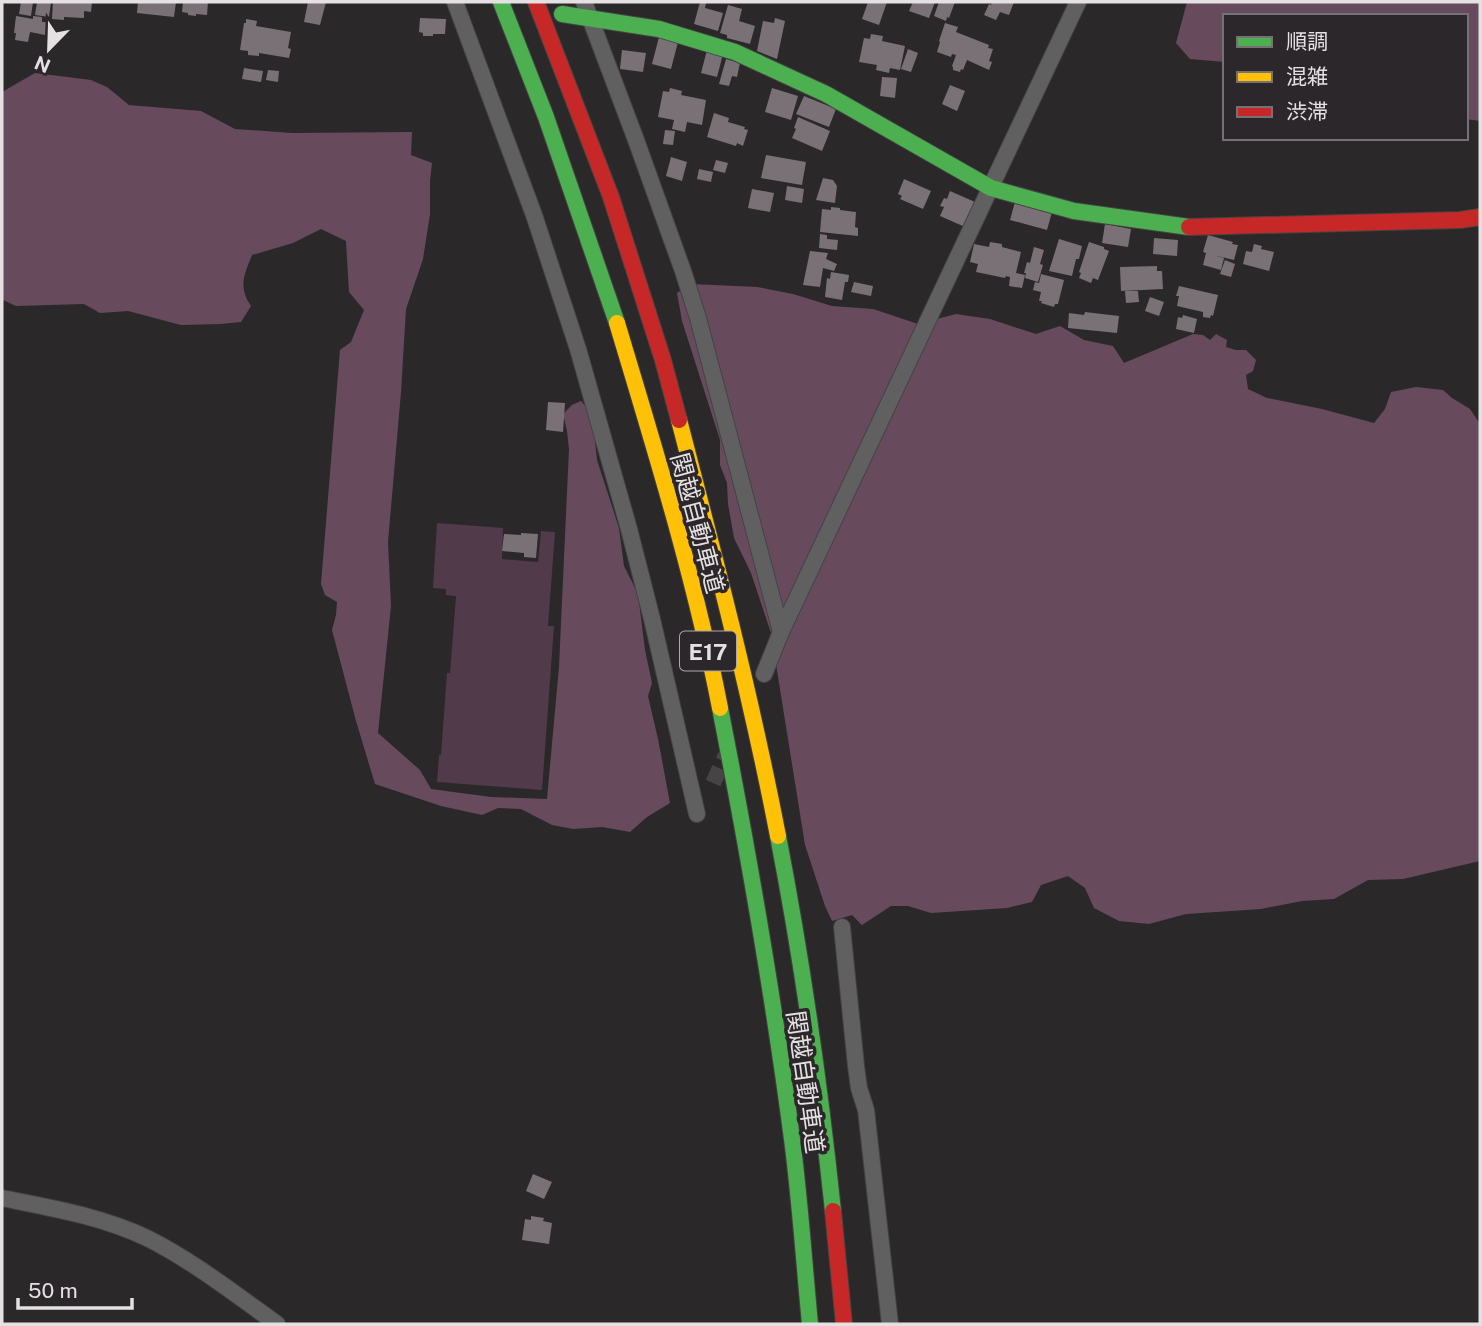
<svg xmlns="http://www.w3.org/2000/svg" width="1482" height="1326" font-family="'Public Sans','Noto Sans JP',sans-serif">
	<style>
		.green { fill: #513a4a }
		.forest { fill: #674b5d }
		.building { fill: #797176 }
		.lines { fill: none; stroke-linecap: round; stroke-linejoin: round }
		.street-tunnel { stroke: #474446; stroke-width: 16; stroke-dasharray: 16 8; stroke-linecap: butt }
		.street-casing { stroke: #444344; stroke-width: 18 }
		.fast-casing { stroke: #444344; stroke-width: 18 }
		.slow-casing { stroke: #444344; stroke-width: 18 }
		.jam-casing { stroke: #444344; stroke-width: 18 }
		.street { stroke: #616061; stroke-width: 16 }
		.fast { stroke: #4caf50; stroke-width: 16 }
		.slow { stroke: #ffc107; stroke-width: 16 }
		.jam { stroke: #c62828; stroke-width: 16 }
		.labels { text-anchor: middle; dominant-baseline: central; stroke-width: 7; stroke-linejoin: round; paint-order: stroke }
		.shield { fill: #2c272a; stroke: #aea9ac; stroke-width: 2 }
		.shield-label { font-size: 23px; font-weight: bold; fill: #e5e1e3 }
		.street-label { font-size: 24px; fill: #e5e1e3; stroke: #2c272a }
	</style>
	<rect width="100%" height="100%" fill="#2b282a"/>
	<polygon class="green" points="437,523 503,528 502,559 538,562 541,531 555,532 548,626 554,626 542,790 437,782 439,755 441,755 447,673 450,673 456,596 446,595 446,589 433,588"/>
	<g class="forest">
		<polygon points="1187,2 1480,2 1480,121 1466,119 1466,16 1225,16 1225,62 1190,59 1176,43"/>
		<path d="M35 73 91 80 107 87 129 105 201 111 235 129 292 133 412 132 411 155 432 163 430 181V214L423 259 406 309 401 392 388 542 391 606 378 733 420 770 431 789 491 797 547 799 559 667 569 449 567 431 563 414 572 405 581 401 590 411 593 422 597 460 619 528 624 566 638 594 645 650 652 683 648 696 658 739 670 803 647 817 630 832 602 827 573 829 552 825 521 809 498 808 482 815 441 806 375 784 356 721 332 630 336 615 337 602 325 595 321 584 340 350 351 342 364 310 349 292 346 241 321 229 293 243 252 255C244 275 238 287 251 306L241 322 220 324 181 325 128 311 100 313 84 304 16 306 3 300 2 298V92Z"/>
		<polygon points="691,284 757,287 793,294 832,306 873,309 918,324 956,314 990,319 1036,334 1060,326 1084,340 1113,346 1124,363 1193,334 1203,335 1210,340 1216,334 1227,340 1226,347 1236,350 1246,350 1256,360 1253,371 1246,375 1248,389 1267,398 1322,409 1374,423 1385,409 1391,392 1416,387 1443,390 1452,398 1470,409 1480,424 1480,861 1403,879 1368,880 1334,899 1302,901 1261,909 1186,914 1149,924 1119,921 1094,908 1085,888 1068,876 1041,885 1032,902 1007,908 931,913 908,906 891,906 862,925 852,915 832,921 825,906 805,845 771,633 751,573 734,538 728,504 727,483 720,465 720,440 682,321 677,293"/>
	</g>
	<g class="building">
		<polygon points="21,2 33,2 31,16 19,14"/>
		<polygon points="37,2 51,2 49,17 35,15"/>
		<polygon points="53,2 92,2 91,12 84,11 84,18 64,17 64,20 52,19"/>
		<polygon points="138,2 176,2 174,17 137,13"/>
		<polygon points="183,2 208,2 207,15 196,14 196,16 188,15 188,13 182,12"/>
		<polygon points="308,2 326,2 320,25 304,22"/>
		<polygon points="700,2 706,3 705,8 723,13 718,31 694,24"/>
		<polygon points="868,2 887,2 879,25 862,19"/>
		<polygon points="913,2 935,2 929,18 909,11"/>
		<polygon points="939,2 955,2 949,18 947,17 946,21 934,16"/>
		<polygon points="992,2 1014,2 1009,15 1000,12 996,20 984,15 989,4 991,5"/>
		<polygon points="728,5 742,9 739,21 755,26 750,44 727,38 727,35 720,33"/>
		<polygon points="16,16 33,19 33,16 42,17 42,22 47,22 45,35 30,32 28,42 15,40 16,33 14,33"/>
		<polygon points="420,18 446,19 445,34 433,34 433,36 423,36 423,33 419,32"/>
		<polygon points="775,18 785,21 777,59 757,51 763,21 774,23"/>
		<polygon points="246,19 257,21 256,26 291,32 288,48 291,49 289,58 259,53 259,56 248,55 248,51 240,50 244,23 246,23"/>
		<polygon points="945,23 958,27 956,32 989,45 988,48 993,49 989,61 992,62 989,70 967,60 963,70 961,69 960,72 953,70 953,67 952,66 956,55 952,54 951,57 937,52 940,42 939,41"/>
		<polygon points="871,34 883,36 882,41 905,46 900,70 890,68 889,73 876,70 877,65 859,62 864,38 870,39"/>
		<polygon points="659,37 678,42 671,69 652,64"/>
		<polygon points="908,49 918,53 911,72 901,69"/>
		<polygon points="622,50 646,53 643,72 620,69"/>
		<polygon points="707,50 723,54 717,77 701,73"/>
		<polygon points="726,59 740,63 737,77 732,76 729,86 719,84"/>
		<polygon points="244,68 263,71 261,82 242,79"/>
		<polygon points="268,70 279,71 278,82 266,80"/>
		<polygon points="882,77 897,78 895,98 880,96"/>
		<polygon points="950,85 965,91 957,111 942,104"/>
		<polygon points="670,88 682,91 681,95 706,100 702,125 687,122 685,132 672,129 674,120 658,117 663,91 669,92"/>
		<polygon points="772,88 798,96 791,120 765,112"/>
		<polygon points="804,96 836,109 829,127 796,114"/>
		<polygon points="714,113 729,118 728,122 745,127 744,129 748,130 743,146 737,143 736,146 707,137"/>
		<polygon points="798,117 830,131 822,151 792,138 796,129 794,128"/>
		<polygon points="665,130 675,131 673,145 663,144"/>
		<polygon points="766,155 806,162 802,185 761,178"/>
		<polygon points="671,157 687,162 682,181 666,176"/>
		<polygon points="716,160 728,163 725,173 713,170"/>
		<polygon points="699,169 713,172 711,182 697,179"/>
		<polygon points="823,178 833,180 837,186 835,203 816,200"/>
		<polygon points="904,179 931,191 923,209 900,199 902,196 898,194"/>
		<polygon points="787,186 804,189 802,203 785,200"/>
		<polygon points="752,189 774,193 770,212 748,208"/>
		<polygon points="950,191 975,202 973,206 975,206 965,227 940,216 944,207 940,206 944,198 947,199"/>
		<polygon points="1015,202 1052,212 1047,230 1010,220"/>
		<polygon points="831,207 840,208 840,210 856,212 855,227 858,228 858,236 820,232 822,209 831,210"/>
		<polygon points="1105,224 1131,229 1128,247 1102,243"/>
		<polygon points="820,234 827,235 827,239 838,240 837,250 819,248"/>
		<polygon points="1208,235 1233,242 1232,244 1238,245 1234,260 1213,255 1224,258 1221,270 1203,265 1206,253 1203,252"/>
		<polygon points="1154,238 1178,240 1177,256 1153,254"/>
		<polygon points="1059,239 1082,246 1079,259 1076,259 1072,276 1049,271"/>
		<polygon points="990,242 1002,244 1002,247 1021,252 1016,273 1025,275 1022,288 1009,286 1010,277 1006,276 1005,278 976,272 978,264 970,262 974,244 989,247"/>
		<polygon points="1089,242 1104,247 1104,249 1109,251 1098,280 1093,278 1091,283 1079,278 1081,273 1079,272"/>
		<polygon points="1254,244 1262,246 1261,249 1274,252 1269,271 1243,264 1246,251 1252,252"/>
		<polygon points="1034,247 1044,250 1040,264 1043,265 1038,282 1025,278 1026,273 1024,273 1027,262 1030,263"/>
		<polygon points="810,251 828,253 826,259 837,264 834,271 823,268 820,287 803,285"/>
		<polygon points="1225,260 1235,264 1231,277 1220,274"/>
		<polygon points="1157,266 1157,271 1162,271 1163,289 1121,291 1120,267"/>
		<polygon points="831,272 849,275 848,282 845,282 842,300 825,297 827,278 830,279"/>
		<polygon points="1041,274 1064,280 1058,304 1055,304 1054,307 1041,303 1042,301 1039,301 1041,292 1033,290 1035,282 1039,283"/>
		<polygon points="854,282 873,286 871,296 851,292"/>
		<polygon points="1179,286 1218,295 1213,316 1211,315 1210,318 1203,317 1203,312 1177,306 1179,296 1176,296"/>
		<polygon points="1125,291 1138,291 1139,302 1126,303"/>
		<polygon points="1150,297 1164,302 1159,316 1145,311"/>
		<polygon points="1085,312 1119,316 1117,333 1068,328 1069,313 1084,315"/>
		<polygon points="1183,315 1197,319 1194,333 1176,329 1178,317 1182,318"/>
		<polygon points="548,402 565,403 563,432 546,430"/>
		<polygon points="521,533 538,534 536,558 524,557 524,553 502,551 504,534 521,535"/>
		<polygon points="533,1174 552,1182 544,1199 526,1191"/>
		<polygon points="531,1216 544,1218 543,1221 552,1223 549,1244 522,1240 525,1219 531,1220"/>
	</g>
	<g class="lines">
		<polyline class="street-tunnel" points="713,783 726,755"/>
		<defs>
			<g id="street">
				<polyline points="455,2 534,215 578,349 629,529 652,619 697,814"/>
				<polyline points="584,2 636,140 683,271 698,318 781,632"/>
				<polyline points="764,674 781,632 1078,2"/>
				<polyline points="842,927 856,1066 859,1088 866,1110 890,1324"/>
				<path d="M2 1198C51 1208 101 1216 147 1238 193 1261 235 1294 277 1324"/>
			</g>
			<g id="fast">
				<polyline points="501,2 546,117 617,323"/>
				<polyline points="562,14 659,29 735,52 826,94 991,188 1074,211 1189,227"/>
				<path d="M720 708C748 851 773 994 792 1139 800 1200 804 1262 810 1324"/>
				<path d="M778 836C802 960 820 1086 833 1211"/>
			</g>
			<g id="slow">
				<path d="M617 323C655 450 695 578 720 708"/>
				<path d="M679 420C715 558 751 696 778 836"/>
			</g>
			<g id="jam">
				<polyline points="536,2 611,197 663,360 679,420"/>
				<polyline points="1189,227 1460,220 1480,217"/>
				<polyline points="833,1211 844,1324"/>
			</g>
		</defs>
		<use href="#street" class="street-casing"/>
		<use href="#fast" class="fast-casing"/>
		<use href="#slow" class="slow-casing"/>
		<use href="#jam" class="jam-casing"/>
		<use href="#street" class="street"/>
		<use href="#fast" class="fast"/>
		<use href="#slow" class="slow"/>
		<use href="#jam" class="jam"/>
	</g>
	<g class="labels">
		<rect class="shield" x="680" y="631.5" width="56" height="39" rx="5"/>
		<g class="shield-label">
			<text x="708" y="651">E17</text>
		</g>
		<g class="street-label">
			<text transform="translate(698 523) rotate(75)">関越自動車道</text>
			<text transform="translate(806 1082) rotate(82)">関越自動車道</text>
		</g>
	</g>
	<rect width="1482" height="1326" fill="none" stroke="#e5e1e3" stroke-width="7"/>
	<rect x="1223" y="14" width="245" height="126" fill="#2c272a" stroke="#767174" stroke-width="2"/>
	<rect x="1237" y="37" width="35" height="10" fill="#4caf50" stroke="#767174" stroke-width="2"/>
	<text x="1286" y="49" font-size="21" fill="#e5e1e3">順調</text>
	<rect x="1237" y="72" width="35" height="10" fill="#ffc107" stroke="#767174" stroke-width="2"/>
	<text x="1286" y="84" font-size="21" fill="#e5e1e3">混雑</text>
	<rect x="1237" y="107" width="35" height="10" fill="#c62828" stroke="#767174" stroke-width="2"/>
	<text x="1286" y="119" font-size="21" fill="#e5e1e3">渋滞</text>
	<g transform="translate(49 49) rotate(203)" stroke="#2c272a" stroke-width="5" paint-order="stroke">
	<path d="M0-5L12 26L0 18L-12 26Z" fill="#e5e1e3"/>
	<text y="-10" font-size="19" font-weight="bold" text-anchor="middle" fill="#e5e1e3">N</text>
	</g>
	<path d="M18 1298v10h114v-10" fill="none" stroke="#e5e1e3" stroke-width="3.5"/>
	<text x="28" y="1298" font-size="21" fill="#e5e1e3" stroke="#2c272a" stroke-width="5" paint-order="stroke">50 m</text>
</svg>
